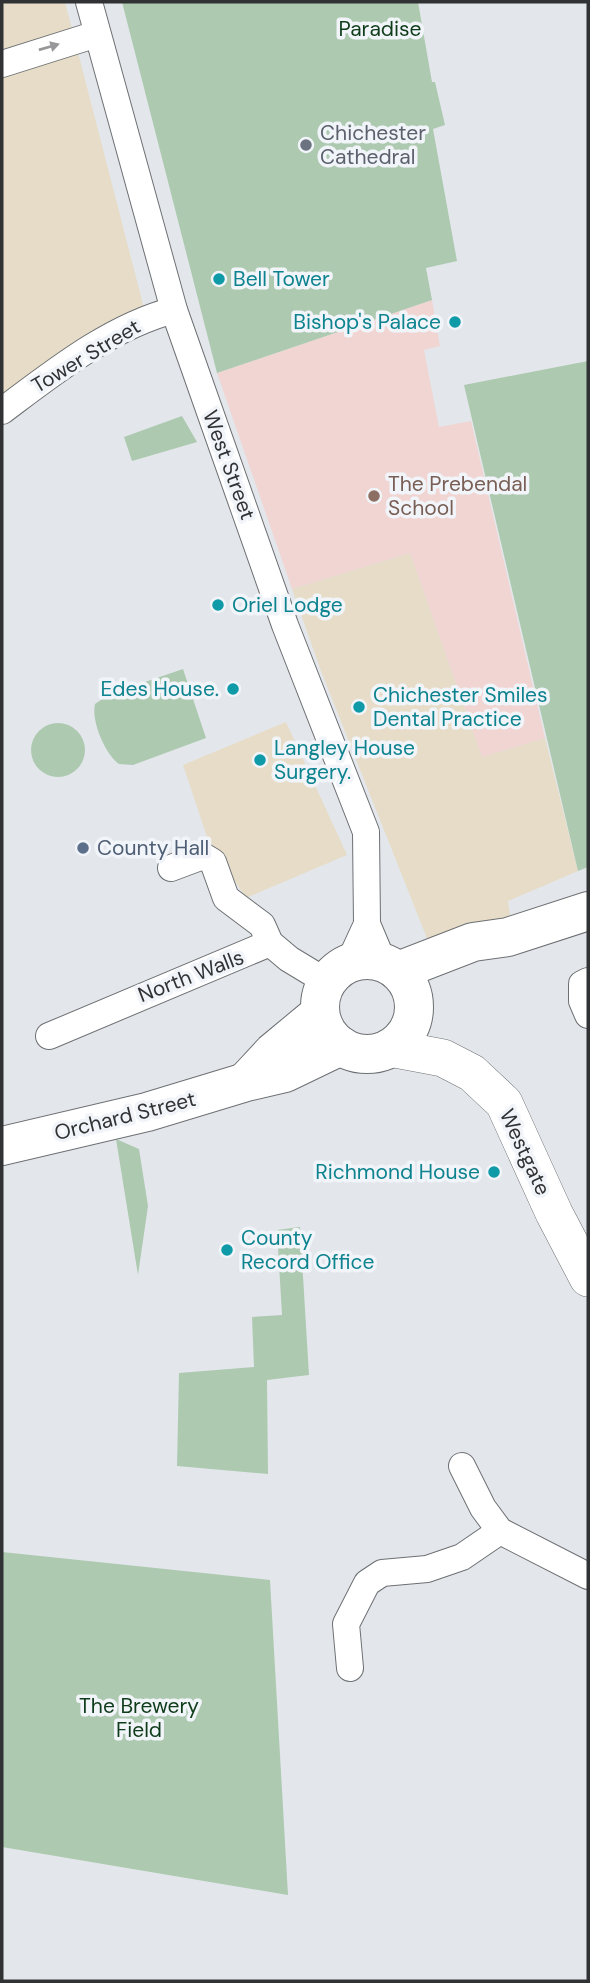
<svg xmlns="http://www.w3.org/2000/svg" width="590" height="1983" font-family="'DM Sans',sans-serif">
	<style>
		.commercial { fill: #e6dcc7 }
		.education { fill: #f0d5d3 }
		.green { fill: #adc9b0 }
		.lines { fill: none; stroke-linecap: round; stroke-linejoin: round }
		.street-casing { stroke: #6d7073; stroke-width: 28 }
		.secondary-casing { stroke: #6d7073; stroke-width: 38 }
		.primary-casing { stroke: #6d7073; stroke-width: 40 }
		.street { stroke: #fff; stroke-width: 26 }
		.secondary { stroke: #fff; stroke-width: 37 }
		.primary { stroke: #fff; stroke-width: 38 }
		.oneway { fill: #98989a }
		.worship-dot { fill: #6b7280; stroke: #f1f4f8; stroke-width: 2.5 }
		.culture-dot { fill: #0f9aa8; stroke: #f1f4f8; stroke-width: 2.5 }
		.education-dot { fill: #8d6e63; stroke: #f1f4f8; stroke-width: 2.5 }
		.service-dot { fill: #5c6f8a; stroke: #f1f4f8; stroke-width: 2.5 }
		.labels { text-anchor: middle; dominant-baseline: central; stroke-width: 7; stroke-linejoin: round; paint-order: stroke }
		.park-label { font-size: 21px; fill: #0e3b19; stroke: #f1f4f8 }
		.worship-label { font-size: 21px; fill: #5b616d; stroke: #f1f4f8; text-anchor: start }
		.culture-label { font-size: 21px; fill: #0d838f; stroke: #f1f4f8; text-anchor: start }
		.street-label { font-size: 21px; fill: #313234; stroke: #f1f4f8 }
		.education-label { font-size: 21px; fill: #785e54; stroke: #f1f4f8; text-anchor: start }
		.service-label { font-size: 21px; fill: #4e5e75; stroke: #f1f4f8; text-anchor: start }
	</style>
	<rect width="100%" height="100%" fill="#e3e7eb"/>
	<g class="commercial">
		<polygon points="2,2 65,2 146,316 2,403"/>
		<polygon points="410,553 482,757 545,738 578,871 508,901 510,915 430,946 321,671 292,589"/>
		<polygon points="286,722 347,855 246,898 208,840 183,765"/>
	</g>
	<polygon class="education" points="432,300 440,346 424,350 439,427 471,421 545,738 482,757 410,553 292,589 217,373"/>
	<g class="green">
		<polygon points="122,2 418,2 432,82 435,82 445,125 433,129 457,261 426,268 432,300 217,373"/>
		<polygon points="588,361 588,867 578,871 464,385"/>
		<polygon points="182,416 197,442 132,461 124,437"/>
		<path d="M183 669 206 738 133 765 119 764C105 754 91 721 95 704L110 694Z"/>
		<circle cx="58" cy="750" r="27"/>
		<polygon points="116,1139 139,1149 148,1206 138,1275"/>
		<polygon points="300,1227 309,1375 267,1380 268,1474 177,1466 179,1373 254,1367 252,1317 282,1315 277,1230"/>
		<polygon points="2,1552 270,1580 288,1895 2,1847"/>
	</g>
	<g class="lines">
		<defs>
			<g id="street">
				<polyline points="89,2 174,310 285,625 366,832 367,924 383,962"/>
				<polyline points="2,64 97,34"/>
				<path d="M2 411C54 372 110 327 174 310"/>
				<polyline points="171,868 203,856 213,862 226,898 262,925 270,943 289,959 327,982"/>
				<polyline points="349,963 367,924"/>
				<polyline points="588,981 582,984 582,1001 588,1015"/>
				<polyline points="49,1036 270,943"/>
				<polyline points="462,1466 483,1508 500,1531 588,1576"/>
				<polyline points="350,1668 346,1624 367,1583 382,1573 427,1569 462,1557 500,1531"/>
			</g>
			<polyline id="secondary" points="390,1048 443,1058 472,1073 504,1103 554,1213 588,1278"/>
			<g id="primary">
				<circle cx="367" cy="1007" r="47"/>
				<polyline points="398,971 473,942 508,937 588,911"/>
				<polyline points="247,1080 273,1052 320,1013"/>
				<polyline points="2,1146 147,1112 246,1082 285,1073 341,1046"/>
			</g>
		</defs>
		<use href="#street" class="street-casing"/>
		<use href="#secondary" class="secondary-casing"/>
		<use href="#primary" class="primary-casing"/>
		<use href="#street" class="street"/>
		<use href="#secondary" class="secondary"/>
		<use href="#primary" class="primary"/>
	</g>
	<defs><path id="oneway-solid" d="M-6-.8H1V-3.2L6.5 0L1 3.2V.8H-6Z" transform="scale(1.75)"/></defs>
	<use class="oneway" href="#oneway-solid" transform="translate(49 47) rotate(-16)"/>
	<circle class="worship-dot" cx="306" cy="145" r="7"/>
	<g class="culture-dot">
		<circle cx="219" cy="279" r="7"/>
		<circle cx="455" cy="322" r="7"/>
		<circle cx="218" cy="605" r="7"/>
		<circle cx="233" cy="689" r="7"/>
		<circle cx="359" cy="707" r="7"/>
		<circle cx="260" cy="760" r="7"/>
		<circle cx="494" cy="1172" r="7"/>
		<circle cx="227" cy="1250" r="7"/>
	</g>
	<circle class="education-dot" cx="374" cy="496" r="7"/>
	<circle class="service-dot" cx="83" cy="848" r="7"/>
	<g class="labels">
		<g class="park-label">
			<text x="380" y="29">Paradise</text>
			<text x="139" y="1706">The Brewery<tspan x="139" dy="24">Field</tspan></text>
		</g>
		<g class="worship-label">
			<text x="320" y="133">Chichester<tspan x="320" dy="24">Cathedral</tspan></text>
		</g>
		<g class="culture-label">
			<text x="233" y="279">Bell Tower</text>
			<text x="441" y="322" text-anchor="end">Bishop's Palace</text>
			<text x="232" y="605">Oriel Lodge</text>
			<text x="219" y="689" text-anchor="end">Edes House.</text>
			<text x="373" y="695">Chichester Smiles<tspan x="373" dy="24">Dental Practice</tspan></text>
			<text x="274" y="748">Langley House<tspan x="274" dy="24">Surgery.</tspan></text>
			<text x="480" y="1172" text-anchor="end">Richmond House</text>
			<text x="241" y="1238">County<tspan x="241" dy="24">Record Office</tspan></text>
		</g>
		<g class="street-label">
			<text transform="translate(86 356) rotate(-31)">Tower Street</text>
			<text transform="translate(229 465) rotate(70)">West Street</text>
			<text transform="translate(191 976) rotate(-21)">North Walls</text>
			<text transform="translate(125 1116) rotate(-14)">Orchard Street</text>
			<text transform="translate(525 1152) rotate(65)">Westgate</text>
		</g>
		<g class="education-label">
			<text x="388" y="484">The Prebendal<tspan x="388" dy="24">School</tspan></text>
		</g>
		<g class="service-label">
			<text x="97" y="848">County Hall</text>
		</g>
	</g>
	<rect width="590" height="1983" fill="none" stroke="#313234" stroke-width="7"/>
</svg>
